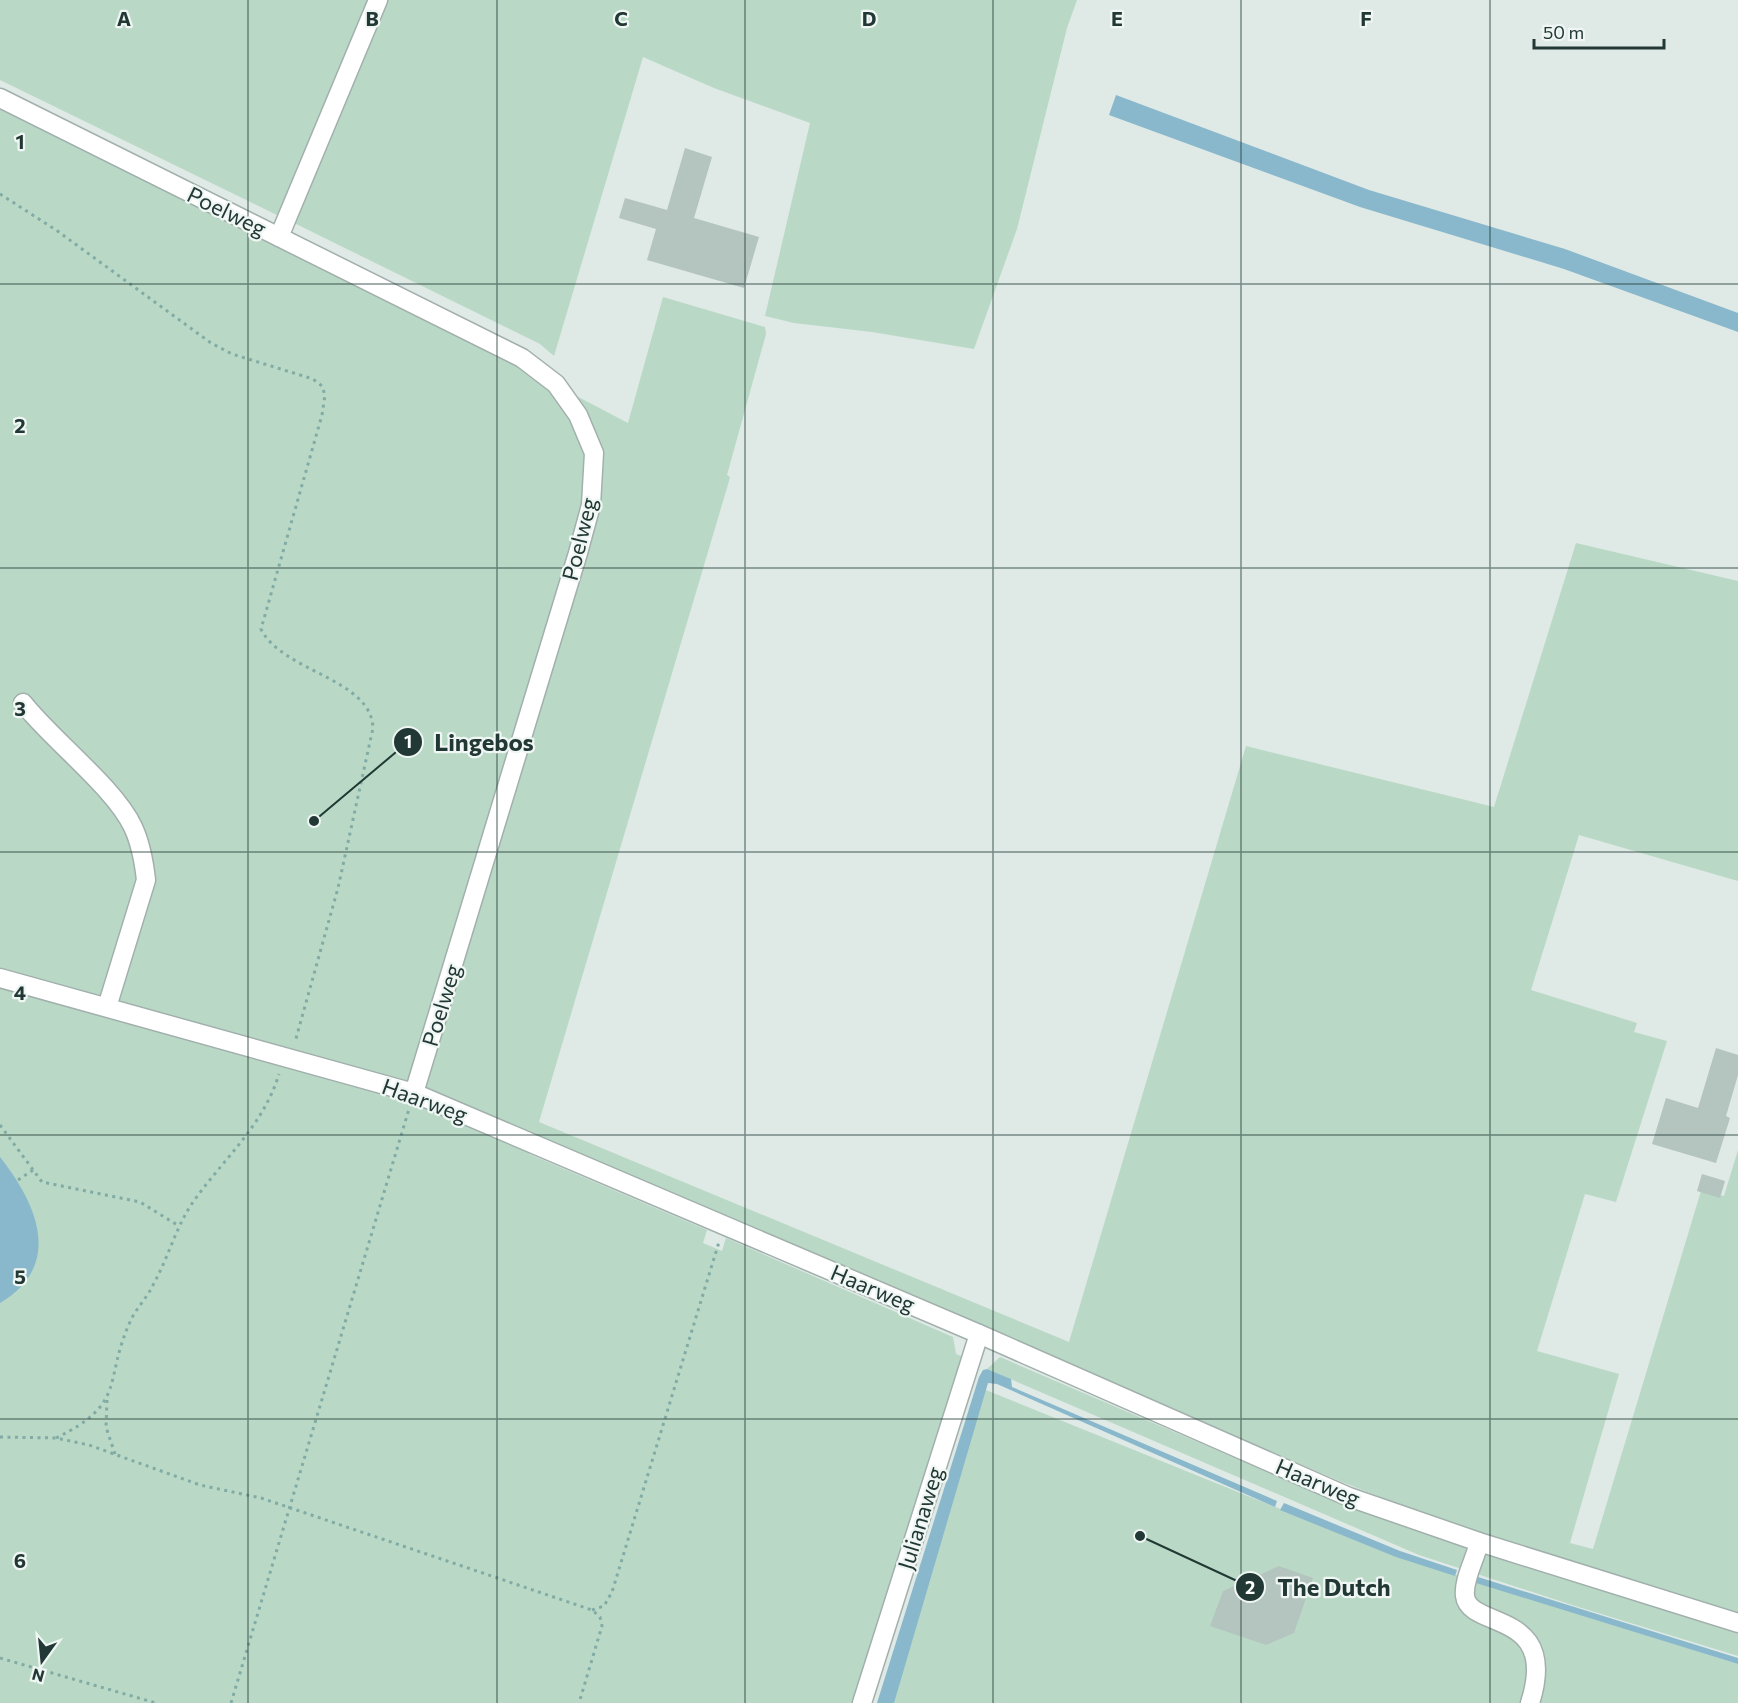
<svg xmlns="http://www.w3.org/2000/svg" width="1738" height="1703" font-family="Commissioner,sans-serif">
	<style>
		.green { fill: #b9d9c6 }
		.water { fill: #89b8cc }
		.building { fill: #b4c4bf }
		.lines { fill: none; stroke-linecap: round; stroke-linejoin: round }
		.minor-casing { stroke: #a2b0ad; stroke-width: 21 }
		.path { stroke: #81aba4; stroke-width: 3; stroke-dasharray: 3 4.5; stroke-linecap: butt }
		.minor { stroke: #fff; stroke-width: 18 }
		.grid { fill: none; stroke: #213835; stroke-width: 1.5; stroke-opacity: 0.55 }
		.labels { text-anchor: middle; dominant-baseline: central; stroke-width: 4.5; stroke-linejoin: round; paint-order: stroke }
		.street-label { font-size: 22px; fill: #213835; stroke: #eff6f3 }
		.grid-label { font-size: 20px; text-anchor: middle; font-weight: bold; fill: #213835; stroke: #eff6f3; stroke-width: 4.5; stroke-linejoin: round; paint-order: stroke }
		.leader { fill: none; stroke: #213835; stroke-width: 2 }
		.callout-dot { fill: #213835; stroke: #eff6f3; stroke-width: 2 }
		.mark-label { font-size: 18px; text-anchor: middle; font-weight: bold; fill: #fff }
		.callout-label { font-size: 24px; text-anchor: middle; font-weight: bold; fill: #213835; stroke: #eff6f3; stroke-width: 4.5; stroke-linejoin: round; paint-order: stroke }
	</style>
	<rect width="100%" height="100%" fill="#dfe9e6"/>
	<g class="green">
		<polygon points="0,0 373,0 283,218 0,80"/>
		<polygon points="383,0 1077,0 1067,28 1017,229 974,349 872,332 794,323 765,316 810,123 714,88 643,57 554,356 540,344 290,221"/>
		<polygon points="0,94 628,423 663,297 765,327 766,334 727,475 730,477 729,481 539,1122 1069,1342 1246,746 1494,807 1576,543 1738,581 1738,881 1579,835 1531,990 1637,1023 1634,1032 1667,1041 1616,1202 1585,1194 1537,1351 1619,1374 1570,1543 1593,1549 1701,1191 1724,1196 1738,1150 1738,1617 1452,1525 1342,1482 535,1136 529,1154 707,1230 703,1243 722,1251 726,1238 953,1337 956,1354 964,1357 852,1703 0,1703"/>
		<polygon points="1000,1357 1330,1499 1408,1528 1738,1634 1738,1656 1575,1606 1419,1555 987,1369"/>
		<polygon points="981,1388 1399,1557 1738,1664 1738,1703 882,1703"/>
	</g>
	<g class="water">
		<polygon points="1116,95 1369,190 1565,249 1738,313 1738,332 1564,269 1360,207 1109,115"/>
		<path d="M0 1157C37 1204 64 1265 0 1303Z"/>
		<polygon points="987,1369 1011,1379 1012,1387 1277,1501 1275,1507 997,1384 988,1383 894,1703 877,1703 979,1377 983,1370"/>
		<polygon points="1284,1503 1400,1551 1457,1570 1455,1576 1396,1557 1280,1510"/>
		<polygon points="1478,1577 1738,1658 1738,1664 1476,1583"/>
	</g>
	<g class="building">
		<polygon points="685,148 712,157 694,218 759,237 744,288 647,260 656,229 619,218 625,198 667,210"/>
		<polygon points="1716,1048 1738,1055 1738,1075 1726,1116 1730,1118 1716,1163 1652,1144 1666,1098 1698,1108"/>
		<polygon points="1702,1174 1725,1181 1720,1198 1697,1191"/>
		<polygon points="1279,1566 1313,1578 1294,1633 1266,1645 1210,1626 1223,1591"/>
	</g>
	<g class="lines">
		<defs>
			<g id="minor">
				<polyline points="0,98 522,358 556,384 578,415 594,453 591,505 578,553 414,1093"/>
				<polyline points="279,237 378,0"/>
				<path d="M23 703C52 740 114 787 133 827 141 844 144 862 146 880L107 1007"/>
				<polyline points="0,978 414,1093 979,1334 1349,1497 1479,1542 1738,1623"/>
				<path d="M1479 1542C1476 1558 1463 1579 1465 1596 1469 1630 1560 1609 1530 1703"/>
				<polyline points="862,1703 979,1334"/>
			</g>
		</defs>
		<use href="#minor" class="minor-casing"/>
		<g class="path">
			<path d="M0 194 56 230 211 343 232 354 313 379 322 386 325 395 322 415 261 629C282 672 371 678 373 728L338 888 295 1042"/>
			<polyline points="0,1125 42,1182 140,1202 179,1226"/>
			<polyline points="18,1180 33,1170"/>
			<polyline points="107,1400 106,1427 115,1454"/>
			<polyline points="0,1437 56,1438 89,1445 200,1485 261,1498 592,1610 600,1617 602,1626 579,1703"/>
			<path d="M56 1438C128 1403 103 1381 130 1322 136 1308 148 1297 154 1283 168 1258 175 1230 191 1205 221 1161 263 1127 279 1074"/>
			<polyline points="592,1610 604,1606 612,1592 719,1242"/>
			<polyline points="0,1658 156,1703"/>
			<polyline points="231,1703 409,1109"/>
		</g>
		<use href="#minor" class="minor"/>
	</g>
	<path class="grid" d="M248 0V1703M497 0V1703M745 0V1703M993 0V1703M1241 0V1703M1490 0V1703M0 284H1738M0 568H1738M0 852H1738M0 1135H1738M0 1419H1738"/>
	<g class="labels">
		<g class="street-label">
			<text transform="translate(227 211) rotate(26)">Poelweg</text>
			<text transform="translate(579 539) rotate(-76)">Poelweg</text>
			<text transform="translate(441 1005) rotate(-73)">Poelweg</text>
			<text transform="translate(425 1100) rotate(20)">Haarweg</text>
			<text transform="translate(873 1288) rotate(23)">Haarweg</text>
			<text transform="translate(1318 1482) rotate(23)">Haarweg</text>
			<text transform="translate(920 1518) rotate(-73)">Julianaweg</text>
		</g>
	</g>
	<g class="grid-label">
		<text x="124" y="26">A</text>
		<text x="372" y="26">B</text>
		<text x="621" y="26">C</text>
		<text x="869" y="26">D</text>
		<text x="1117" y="26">E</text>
		<text x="1366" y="26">F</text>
		<text x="20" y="149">1</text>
		<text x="20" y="433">2</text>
		<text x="20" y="716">3</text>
		<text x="20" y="1000">4</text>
		<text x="20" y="1284">5</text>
		<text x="20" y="1568">6</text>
	</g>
	<path class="leader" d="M314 821L408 742M1140 1536L1250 1587"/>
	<g class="callout-dot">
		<circle cx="314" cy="821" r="6"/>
		<circle cx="1140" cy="1536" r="6"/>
		<circle cx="408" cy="742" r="15"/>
		<circle cx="1250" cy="1587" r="15"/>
	</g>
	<g class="mark-label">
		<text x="408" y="748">1</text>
		<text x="1250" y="1594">2</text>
	</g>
	<g class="callout-label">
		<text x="484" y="751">Lingebos</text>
		<text x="1334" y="1596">The Dutch</text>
	</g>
	<g transform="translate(42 1661) rotate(195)" stroke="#eff6f3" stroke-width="4.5" paint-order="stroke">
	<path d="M0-4.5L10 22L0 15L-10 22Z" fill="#213835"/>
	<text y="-9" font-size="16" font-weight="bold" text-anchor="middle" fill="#213835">N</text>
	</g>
	<path d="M1534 39v9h130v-9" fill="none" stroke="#213835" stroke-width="3"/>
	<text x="1543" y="39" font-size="18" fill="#213835" stroke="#eff6f3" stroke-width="4.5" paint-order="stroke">50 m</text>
</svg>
